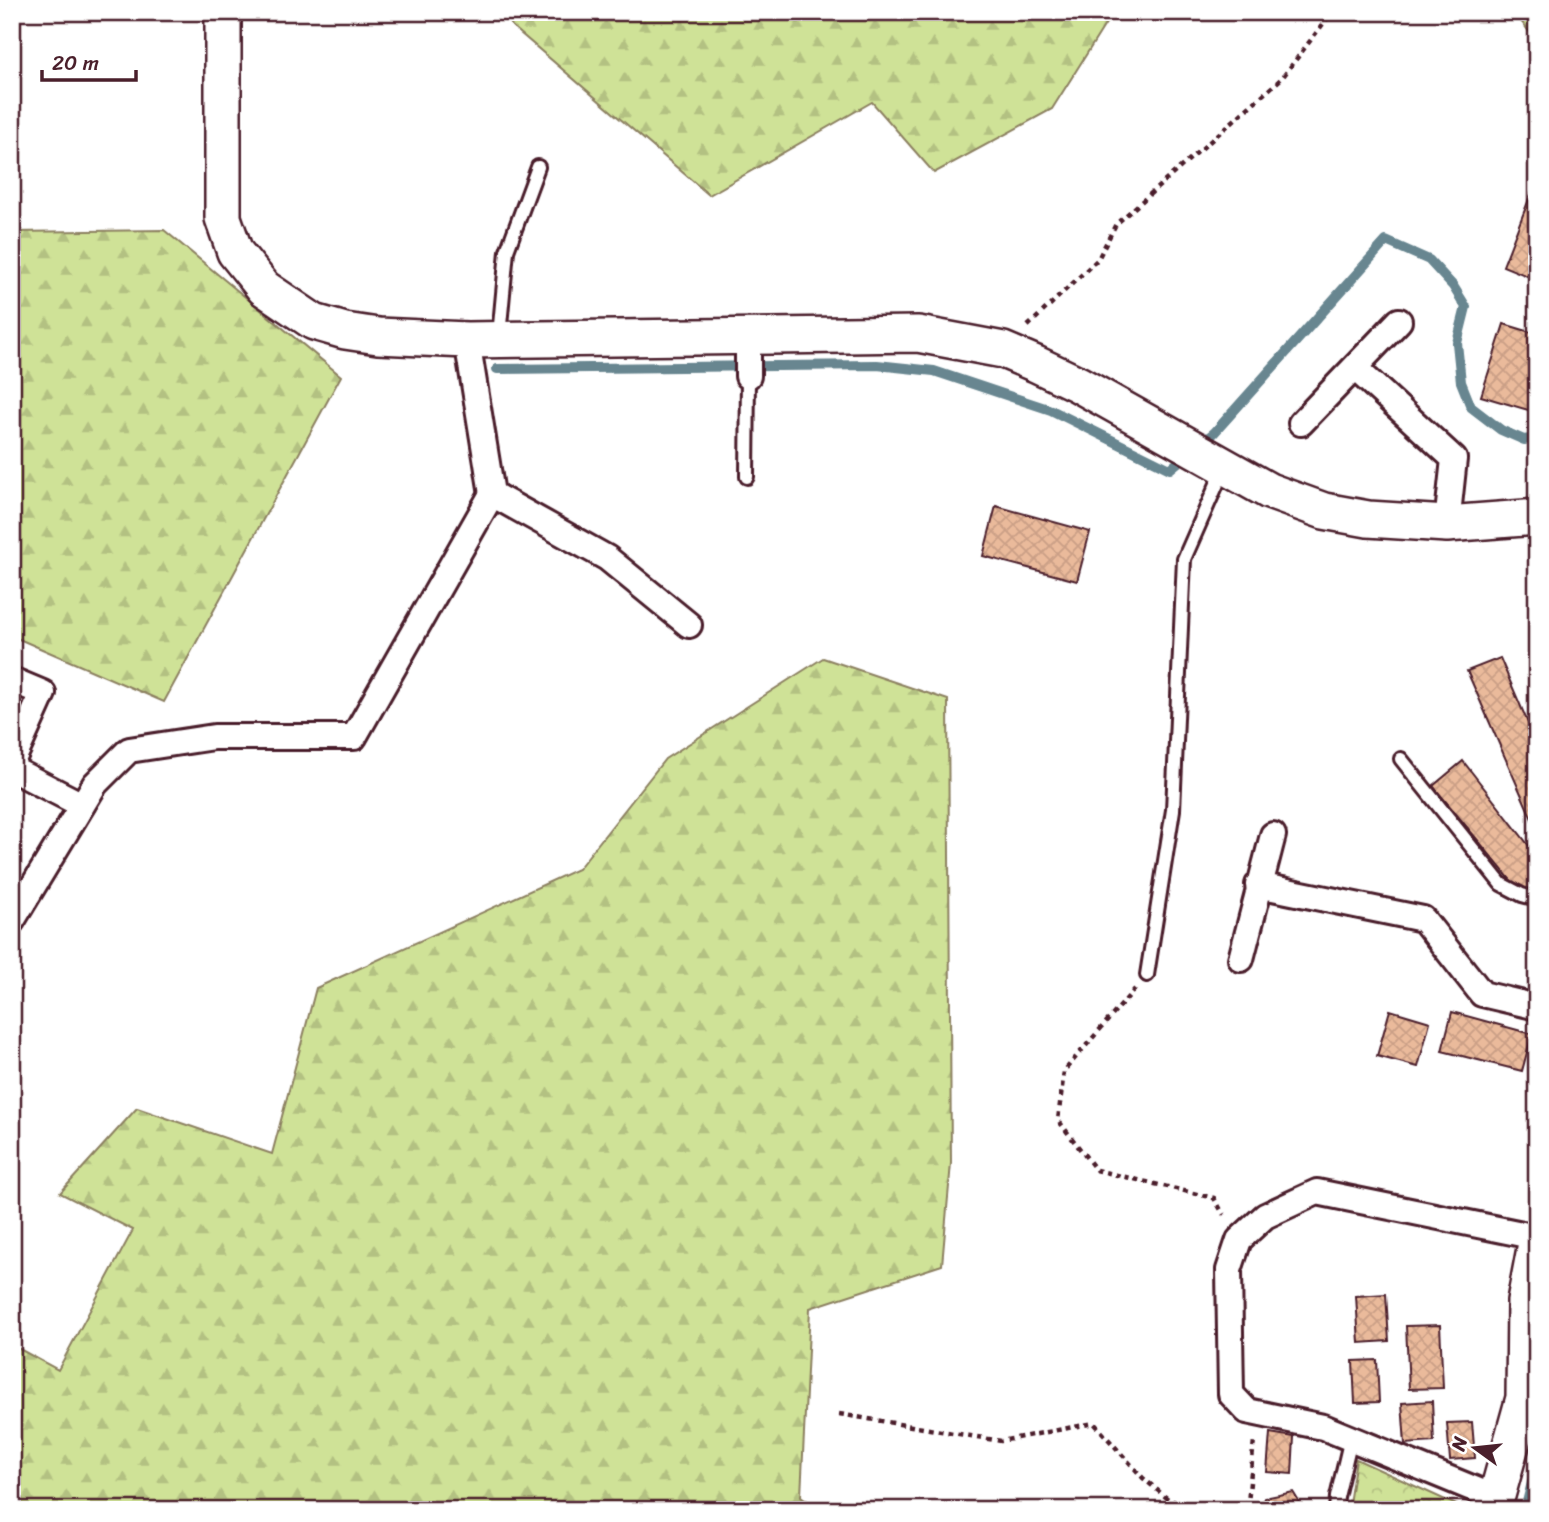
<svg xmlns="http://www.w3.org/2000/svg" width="1549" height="1522" font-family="Sriracha,sans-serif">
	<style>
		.forest { fill: url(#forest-firs); stroke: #8c8061; stroke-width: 2 }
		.cemetery { fill: url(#cemetery-stones); stroke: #8c8061; stroke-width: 2 }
		.park { fill: url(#park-crowns); stroke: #8c8061; stroke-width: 2 }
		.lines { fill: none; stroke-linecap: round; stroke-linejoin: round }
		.stream { stroke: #678690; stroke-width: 10 }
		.building { fill: url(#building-cross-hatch); stroke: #4a1f2b; stroke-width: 2 }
		.lane-casing { stroke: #4a1f2b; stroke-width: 18 }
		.street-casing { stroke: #4a1f2b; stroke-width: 30 }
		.secondary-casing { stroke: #4a1f2b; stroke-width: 40 }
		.path { stroke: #4a1f2b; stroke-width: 4.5; stroke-dasharray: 5 5; stroke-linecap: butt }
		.lane { stroke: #fff; stroke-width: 12 }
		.street { stroke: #fff; stroke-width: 24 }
		.secondary { stroke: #fff; stroke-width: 35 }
	</style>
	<defs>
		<pattern id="forest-firs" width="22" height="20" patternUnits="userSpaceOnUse" patternTransform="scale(1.75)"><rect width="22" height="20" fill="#cfe297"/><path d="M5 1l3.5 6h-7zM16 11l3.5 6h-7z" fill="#b3c182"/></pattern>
		<pattern id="cemetery-stones" width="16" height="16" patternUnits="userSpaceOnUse" patternTransform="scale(1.75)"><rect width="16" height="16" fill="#cfe297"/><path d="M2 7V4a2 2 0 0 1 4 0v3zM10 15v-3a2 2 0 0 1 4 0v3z" fill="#b3c182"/></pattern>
		<pattern id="park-crowns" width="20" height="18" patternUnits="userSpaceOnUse" patternTransform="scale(1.75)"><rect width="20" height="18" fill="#cfe297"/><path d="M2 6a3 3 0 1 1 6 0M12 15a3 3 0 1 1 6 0" fill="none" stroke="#b3c182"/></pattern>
		<pattern id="building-cross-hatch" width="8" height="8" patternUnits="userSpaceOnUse" patternTransform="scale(1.75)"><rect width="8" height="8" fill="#eaba9b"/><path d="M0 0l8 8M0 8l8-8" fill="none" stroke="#ca9f86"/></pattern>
	</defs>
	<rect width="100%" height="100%" fill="#fff"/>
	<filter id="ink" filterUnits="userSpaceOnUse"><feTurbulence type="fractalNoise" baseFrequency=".0143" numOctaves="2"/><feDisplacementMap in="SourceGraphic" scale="14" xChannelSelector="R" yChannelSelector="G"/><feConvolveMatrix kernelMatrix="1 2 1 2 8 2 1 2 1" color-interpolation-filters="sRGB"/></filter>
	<g filter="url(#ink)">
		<g class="forest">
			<polygon points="505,12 1113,12 1052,109 934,173 872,102 709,195 512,26"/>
			<polygon points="164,230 341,376 164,702 12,636 12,232"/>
			<polygon points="823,658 948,700 951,1163 942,1265 810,1308 801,1496 820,1510 12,1510 12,1345 58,1370 133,1230 60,1193 137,1108 272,1154 316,988 578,869 665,759"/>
		</g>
		<polygon class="cemetery" points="1514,12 1537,12 1537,42"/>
		<polygon class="park" points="1356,1459 1463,1508 1462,1510 1348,1510"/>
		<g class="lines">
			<g class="stream">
				<polyline points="497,369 877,365 934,371 1051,410 1170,469 1188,454"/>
				<polyline points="1200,444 1214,433 1386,241 1429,260 1453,286 1466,307 1457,343 1461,382 1471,407 1501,430 1524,440 1537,438"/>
				<polyline points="1525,1510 1537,1463"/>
			</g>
		</g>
		<g class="building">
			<polygon points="1533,189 1537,191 1537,280 1503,266"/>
			<polygon points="1504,324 1537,334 1535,412 1481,396"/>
			<polygon points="996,506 1090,532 1077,581 983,556"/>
			<polygon points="1500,658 1537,744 1536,828 1467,671"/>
			<polygon points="1463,761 1537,856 1536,891 1532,888 1523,895 1433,786"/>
			<polygon points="1390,1010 1430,1022 1418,1067 1377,1056"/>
			<polygon points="1452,1012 1532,1034 1522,1071 1442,1051"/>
			<polygon points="1386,1294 1389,1341 1359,1343 1356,1296"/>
			<polygon points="1440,1325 1443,1388 1409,1389 1406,1326"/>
			<polygon points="1377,1360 1379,1402 1355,1403 1353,1361"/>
			<polygon points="1432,1401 1434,1442 1405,1444 1402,1403"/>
			<polygon points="1472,1422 1475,1458 1450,1460 1447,1423"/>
			<polygon points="1270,1433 1294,1437 1292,1474 1267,1472"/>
			<polygon points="1293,1492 1304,1510 1262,1510 1264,1498"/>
		</g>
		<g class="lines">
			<defs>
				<g id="lane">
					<polyline points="499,336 507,251 538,167"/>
					<polyline points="747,477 748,376"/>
					<polyline points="1401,759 1501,884 1522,895 1537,899"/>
					<polyline points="1147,975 1173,810 1184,559 1224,468"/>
					<polyline points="1336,1510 1337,1497 1351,1438"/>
				</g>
				<g id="street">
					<polyline points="467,340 492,494"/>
					<polyline points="1355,368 1454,459 1447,524"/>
					<polyline points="748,376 748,335"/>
					<polyline points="1301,423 1399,321"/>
					<polyline points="12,680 43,693 12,762"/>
					<polyline points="12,769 82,805"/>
					<polyline points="1258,885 1423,919 1482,994 1537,1007"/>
					<polyline points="12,921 95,784 129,750 214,737 354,737 492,494 607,558 689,625"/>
					<polyline points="1241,959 1273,835"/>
					<polyline points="1496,1498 1323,1427 1247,1411 1231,1394 1229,1270 1239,1240 1265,1216 1317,1192 1537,1237"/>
				</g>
				<g id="secondary">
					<polyline points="223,12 223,218 235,252 264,288 314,322 345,331 378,336 467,340 918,334 1003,350 1036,364 1078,384 1269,491 1324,511 1368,519 1447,524 1537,517"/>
					<polyline points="1493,1510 1524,1398 1525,1301 1537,1238"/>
				</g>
			</defs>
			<use href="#lane" class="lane-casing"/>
			<use href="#street" class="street-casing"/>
			<use href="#secondary" class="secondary-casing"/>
			<g class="path">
				<polyline points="1028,326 1098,259 1116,224 1282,78 1332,12"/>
				<polyline points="1135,989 1064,1071 1058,1120 1096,1170 1214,1198 1224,1215"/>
				<polyline points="839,1414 1001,1441 1094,1423 1143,1478 1168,1499 1193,1510"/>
				<polyline points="1236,1510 1248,1503 1254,1440"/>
			</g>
			<use href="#lane" class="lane"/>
			<use href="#street" class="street"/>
			<use href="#secondary" class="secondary"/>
		</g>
	</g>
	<rect width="1549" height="1522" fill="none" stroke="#fff" stroke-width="42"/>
	<rect x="21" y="21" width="1507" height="1480" fill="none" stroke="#4a1f2b" stroke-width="2.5" filter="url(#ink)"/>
	<g transform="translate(1475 1448) rotate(285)" stroke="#ffffff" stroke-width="5" paint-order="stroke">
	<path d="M0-5L12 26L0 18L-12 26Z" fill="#4a1f2b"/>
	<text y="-10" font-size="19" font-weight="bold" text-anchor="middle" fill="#4a1f2b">N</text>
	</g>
	<path d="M42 70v10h94v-10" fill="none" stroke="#4a1f2b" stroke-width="3.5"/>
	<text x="52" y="70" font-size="21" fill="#4a1f2b" stroke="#ffffff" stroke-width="5" paint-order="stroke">20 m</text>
</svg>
